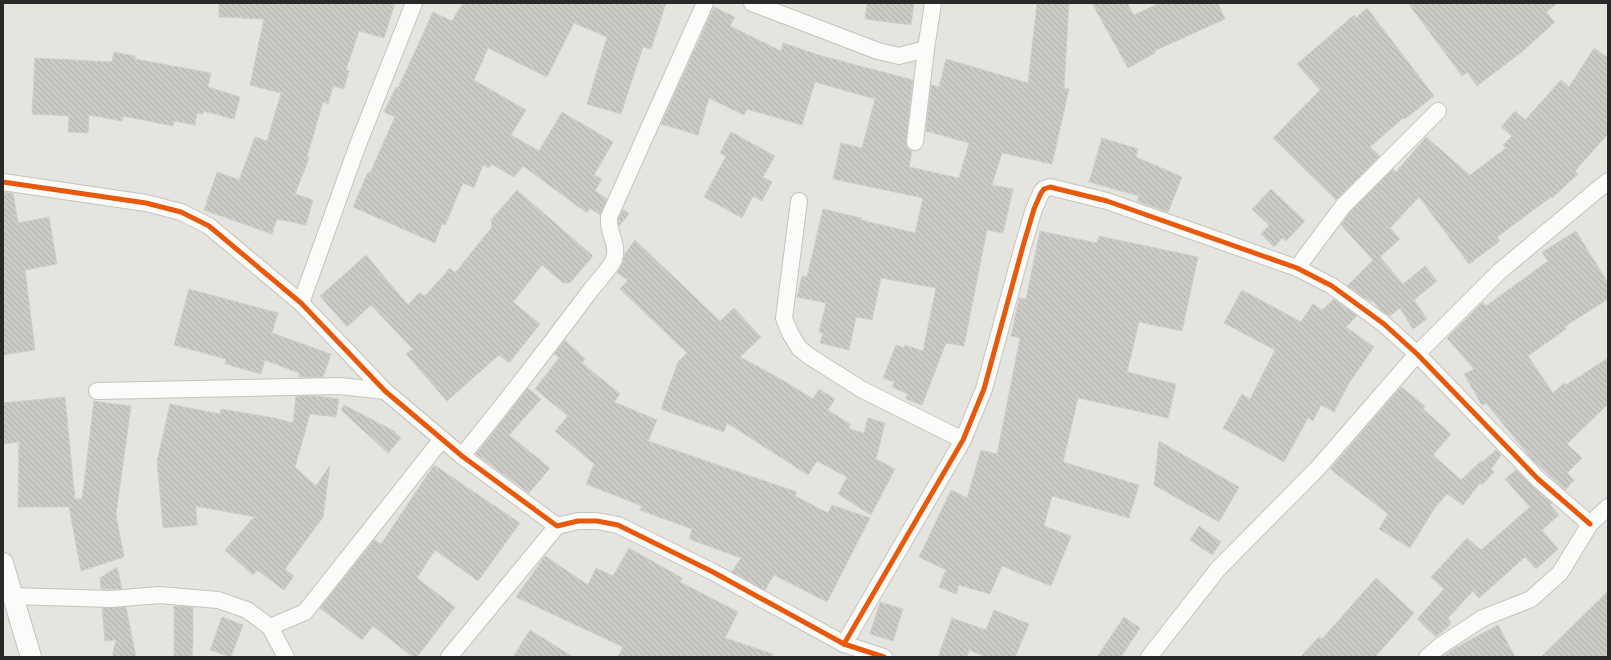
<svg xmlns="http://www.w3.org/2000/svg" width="1611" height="660" font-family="'Asap Condensed',sans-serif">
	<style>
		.building { fill: url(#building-back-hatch); stroke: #d1cfca }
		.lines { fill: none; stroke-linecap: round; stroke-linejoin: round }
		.minor-casing { stroke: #c4c3c3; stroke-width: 18 }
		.tertiary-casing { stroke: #c4c3c3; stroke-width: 22 }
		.minor { stroke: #fbfbfa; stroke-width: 16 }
		.tertiary { stroke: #fbfbfa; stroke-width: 20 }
		.cycleway-casing { stroke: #fff; stroke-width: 8 }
		.cycleway { stroke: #e8590c; stroke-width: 5 }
	</style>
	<defs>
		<pattern id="building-back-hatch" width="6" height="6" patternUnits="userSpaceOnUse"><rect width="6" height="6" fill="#cbcac5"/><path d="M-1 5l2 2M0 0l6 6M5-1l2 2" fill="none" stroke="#aeaea9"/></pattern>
	</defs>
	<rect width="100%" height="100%" fill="#e6e4de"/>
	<g class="building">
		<polygon points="219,3 395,3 384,38 359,31 346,70 349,71 344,89 333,86 328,104 323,102 307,157 309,158 295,194 313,200 306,225 277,219 272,234 204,210 217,172 239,180 255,137 267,141 281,93 250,85 264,19 219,17"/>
		<polygon points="463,3 666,3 651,49 643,47 621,114 587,104 607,37 574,23 547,77 488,48 474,80 526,110 511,135 539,151 562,112 613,142 594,175 602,179 595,191 607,199 600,215 590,208 587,213 523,166 514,177 491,164 489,168 483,165 474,188 463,183 445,225 442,224 435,243 353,207 368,172 370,173 395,117 384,112 396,87 398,88 433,12 452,21"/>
		<polygon points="867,3 914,3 911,25 865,19"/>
		<polygon points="1037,3 1069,3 1064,88 1069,89 1052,164 1002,153 992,185 1013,189 1003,233 987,230 964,346 946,343 922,405 906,399 908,394 892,387 894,382 883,378 896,345 904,348 905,345 923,351 936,288 881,278 872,320 856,317 849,350 820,343 823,333 819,332 826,303 797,297 802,276 807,277 823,209 861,218 861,220 915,233 923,198 833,179 841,143 862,148 875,99 815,82 802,125 747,109 744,115 709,98 698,135 661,124 714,7 735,17 730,26 781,51 783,43 822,56 913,80 906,141 906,146 912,151 909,167 959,178 969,143 926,131 931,85 939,87 946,59 1028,83"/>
		<polygon points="1092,3 1127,3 1134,15 1160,3 1218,3 1225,19 1154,51 1155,53 1128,68"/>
		<polygon points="1408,3 1558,3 1546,12 1555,22 1523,51 1477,86 1467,72 1462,76"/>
		<polygon points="1367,8 1434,96 1405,119 1403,118 1370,147 1380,156 1336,200 1273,138 1320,90 1297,64 1354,15 1356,18"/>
		<polygon points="1594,48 1608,58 1608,134 1575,171 1578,174 1552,198 1551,197 1497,237 1500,241 1469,264 1419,197 1390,228 1400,239 1380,257 1403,284 1425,266 1437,281 1414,300 1427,319 1413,329 1400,308 1390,316 1380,310 1373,301 1371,302 1347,286 1373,260 1341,225 1350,212 1393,169 1396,172 1426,137 1470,175 1506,148 1503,145 1512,136 1501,127 1515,111 1525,120 1561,80 1569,87"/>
		<polygon points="114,52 135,56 135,59 211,73 208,87 240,97 234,119 203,111 203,114 197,113 195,125 174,121 173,126 123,116 122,121 89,115 88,133 68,132 69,116 32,114 35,58 112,62"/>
		<polygon points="731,132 775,156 763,177 772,182 762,201 753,196 742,218 704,197 726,156 720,153"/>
		<polygon points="1102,138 1138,149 1136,157 1182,177 1168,212 1137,201 1139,196 1089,182"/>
		<polygon points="1271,189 1305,221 1286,241 1282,238 1274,247 1261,234 1269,225 1252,209"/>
		<polygon points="517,190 593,256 570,283 563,283 542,265 513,302 540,324 509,363 499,355 447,401 406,354 413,349 371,305 347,327 320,296 366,255 408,305 419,293 425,296 450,268 455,273 492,227 491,220"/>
		<polygon points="3,192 13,193 18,223 49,217 57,264 25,270 35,350 3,355"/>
		<polygon points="623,209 629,214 619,226 618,219"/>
		<polygon points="1040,231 1097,243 1099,236 1198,257 1182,331 1139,322 1127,372 1176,384 1168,418 1078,398 1063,462 1139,485 1129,518 1052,496 1044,526 1071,536 1051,586 1002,566 990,594 959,585 956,594 939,587 946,570 919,557 951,490 967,498 981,450 997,454 1020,338 1011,336 1019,298 1026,299"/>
		<polygon points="1576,231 1608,283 1608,299 1564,327 1566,329 1528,356 1553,393 1564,383 1566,385 1608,358 1608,404 1567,444 1582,458 1567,473 1574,480 1565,490 1530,457 1486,403 1482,405 1464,374 1474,369 1447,338 1483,302 1486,306 1548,261 1542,252"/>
		<polygon points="635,240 720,321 734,308 761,337 740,357 779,378 813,399 819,389 835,399 828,410 850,424 849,429 864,433 868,418 885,423 876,459 895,469 871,515 838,494 847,477 817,461 808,475 727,423 724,432 661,409 678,362 687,353 620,289 628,280 617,273 623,263 624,255"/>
		<polygon points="189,289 278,313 272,333 331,354 323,377 299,377 299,373 265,360 261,374 225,364 226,359 174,345"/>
		<polygon points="1242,290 1301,322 1313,304 1322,310 1334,299 1357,316 1346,327 1374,347 1349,383 1334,412 1321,405 1313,421 1308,418 1284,462 1223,428 1242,394 1250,399 1275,350 1224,323"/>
		<polygon points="565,340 585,359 582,363 620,394 614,402 657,420 648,441 797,492 795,496 828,513 832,505 870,518 827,602 774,575 765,590 732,572 741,558 689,539 692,529 640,510 642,506 586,484 594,464 555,431 568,416 535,389 559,358 554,354"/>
		<polygon points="1401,387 1425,406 1423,409 1451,434 1433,455 1461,480 1481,461 1482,462 1496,450 1501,455 1491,469 1494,472 1482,485 1480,483 1463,505 1447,494 1434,509 1410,548 1379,529 1388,514 1330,469"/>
		<polygon points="528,388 541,399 509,435 550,468 529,493 476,454"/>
		<polygon points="296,396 316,396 339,399 336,417 310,414 295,467 316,486 330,465 323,517 285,569 294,576 284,590 257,570 253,575 225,550 254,517 196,506 197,525 163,528 157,461 170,404 220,414 221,409 275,418 293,423"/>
		<polygon points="65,397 75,499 82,499 94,401 131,406 116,515 124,557 81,571 69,507 18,507 19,442 3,444 3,403"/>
		<polygon points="344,405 394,431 401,438 388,453 341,410"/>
		<polygon points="1159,441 1239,487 1219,522 1154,485"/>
		<polygon points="434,465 520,523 478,581 435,550 417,578 455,607 417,657 413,657 373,626 362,640 320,608 374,540 381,544"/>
		<polygon points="1516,470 1552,503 1550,505 1559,515 1542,530 1558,549 1536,569 1525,557 1479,598 1473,591 1448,618 1451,624 1436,637 1417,619 1444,589 1431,577 1467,538 1481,550 1530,507 1505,479"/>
		<polygon points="1199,526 1221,542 1212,555 1190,540"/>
		<polygon points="629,548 682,578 680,582 738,612 725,638 773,654 772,657 618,657 623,647 516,597 545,556 588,585 596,568 613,576"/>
		<polygon points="117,567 122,589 101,589 100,578"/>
		<polygon points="1376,578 1414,613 1375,657 1300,657 1319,637 1322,639"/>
		<polygon points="1608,591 1608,657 1541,657"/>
		<polygon points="880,602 903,609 893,641 870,634"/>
		<polygon points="174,606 193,607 193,642 192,657 174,657"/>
		<polygon points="126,607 136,657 112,657 116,640 105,641 102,608"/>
		<polygon points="994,610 1029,624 1015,657 986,657 969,650 967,657 938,657 952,618 986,630"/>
		<polygon points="222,617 243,625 231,657 210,650"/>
		<polygon points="1124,617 1140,628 1121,657 1097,657"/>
		<polygon points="1498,625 1515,657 1442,657 1455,648"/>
		<polygon points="530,630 573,657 513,657"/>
	</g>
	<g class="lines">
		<defs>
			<g id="minor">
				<polyline points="752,3 878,51 899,56 926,49 933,3"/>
				<polyline points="915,142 926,49"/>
				<polyline points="3,182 146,203 181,212 209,226 301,303 385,391 462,456 557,526 578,521 597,521 618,525 713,572 844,644 884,657"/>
				<polyline points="799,201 784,318 790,333 799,348 809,356 861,389 963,440"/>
				<polyline points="1297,268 1343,206 1438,111"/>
				<polyline points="301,303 357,147 414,3"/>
				<polyline points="97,391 340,386 385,391"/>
				<path d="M462 456C505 403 546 350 587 295 593 286 612 267 614 259 619 244 607 232 609 217L705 3"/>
				<polyline points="13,596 111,599 159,595 218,600 247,610 270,627 286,657"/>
				<polyline points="270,627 305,612 442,439"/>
				<polyline points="844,644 963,440 984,389 1023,246 1034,209 1041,193 1044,189 1050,187 1107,201 1297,268 1332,286 1384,324 1417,354 1538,479 1590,524"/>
				<polyline points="449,657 557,526"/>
				<polyline points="1149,657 1218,569 1317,469 1417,354 1500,271 1608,181"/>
				<polyline points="1427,657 1440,646 1483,618 1531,599 1560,573 1590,524 1608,507"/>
			</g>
			<polyline id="tertiary" points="3,563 31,657"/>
		</defs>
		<use href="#minor" class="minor-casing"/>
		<use href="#tertiary" class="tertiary-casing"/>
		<use href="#minor" class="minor"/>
		<use href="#tertiary" class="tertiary"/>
		<defs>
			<g id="cycleway">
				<polyline points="3,182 146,203 181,212 209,226 301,303 385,391 462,456 557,526 578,521 597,521 618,525 713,572 844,644 884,657"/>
				<polyline points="844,644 963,440 984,389 1023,246 1034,209 1041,193 1044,189 1050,187 1107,201 1297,268 1332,286 1384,324 1417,354 1538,479 1590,524"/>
			</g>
		</defs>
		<use href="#cycleway" class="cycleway-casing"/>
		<use href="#cycleway" class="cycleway"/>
	</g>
	<rect width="1611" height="660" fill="none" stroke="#292929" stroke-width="8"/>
</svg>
